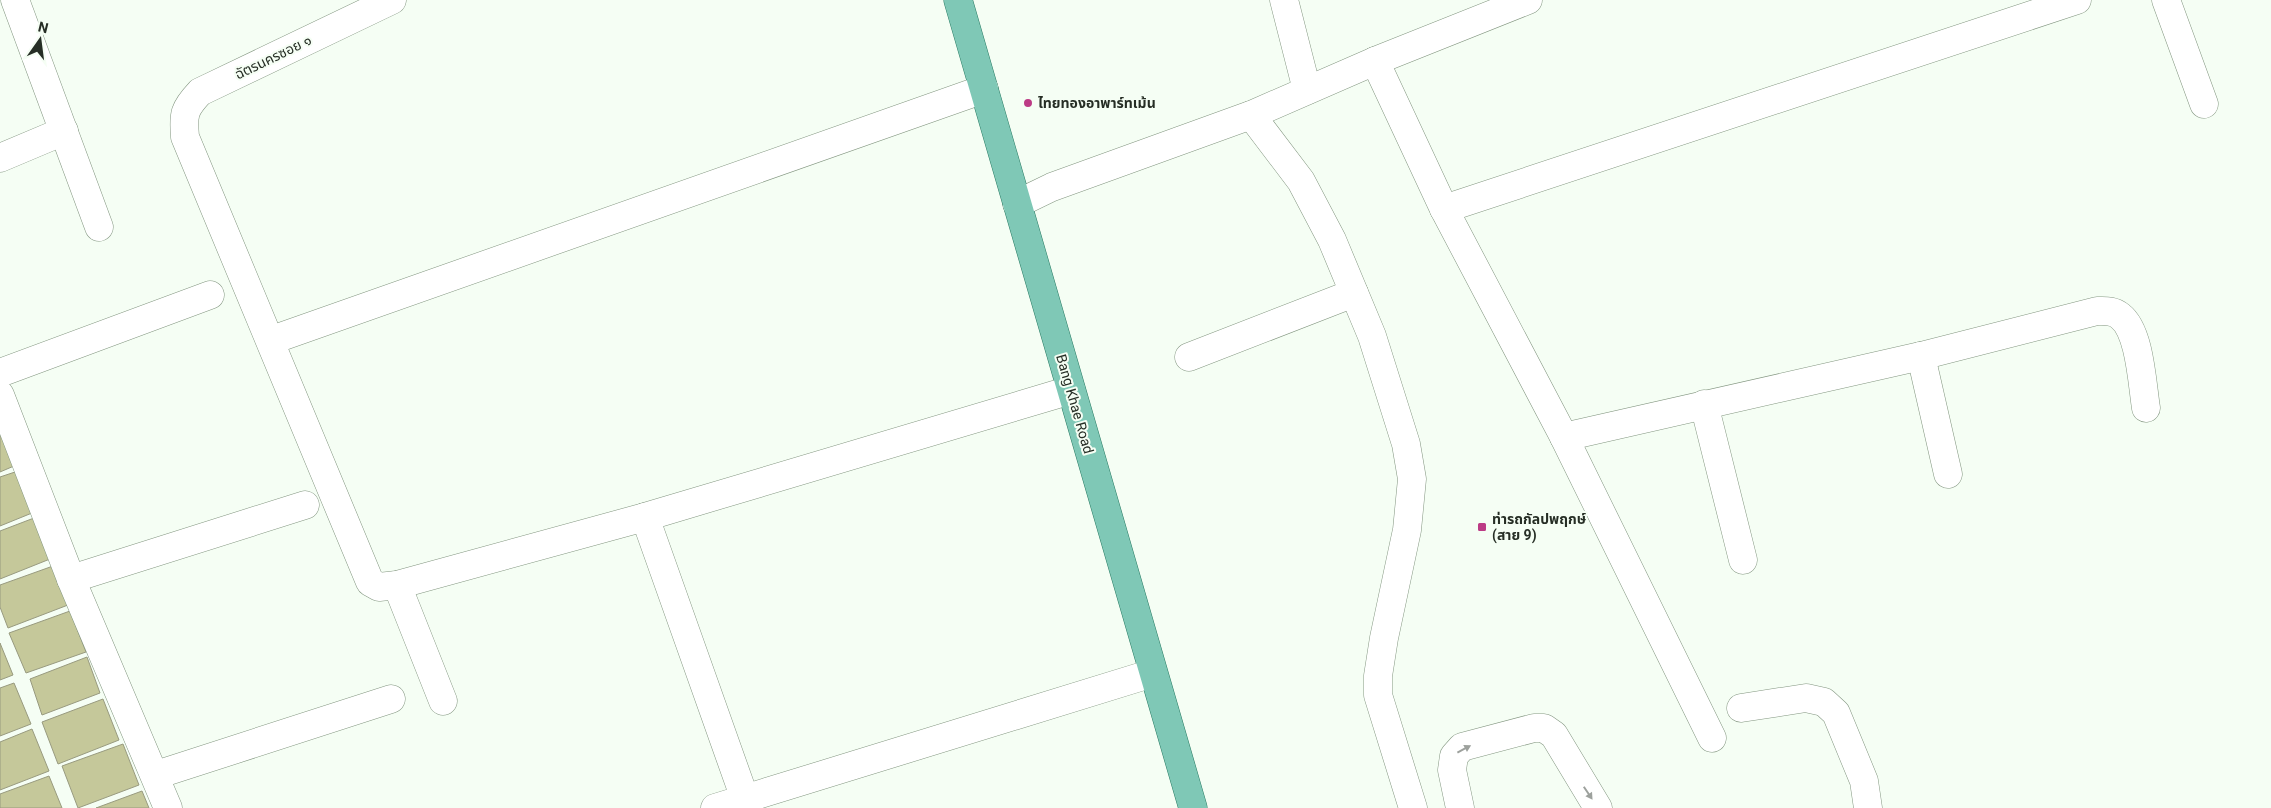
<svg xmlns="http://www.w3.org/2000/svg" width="2271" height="808" font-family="Roboto,'Noto Sans Thai',sans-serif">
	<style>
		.building { fill: #c5c89a; stroke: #989a7f }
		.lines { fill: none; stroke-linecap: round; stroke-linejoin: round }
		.minor-casing { stroke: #839680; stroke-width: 29 }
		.major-casing { stroke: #297a63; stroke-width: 29 }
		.minor { stroke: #fff; stroke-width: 28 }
		.major { stroke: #7fc8b6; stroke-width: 28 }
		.oneway { fill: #9da19d }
		.poi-dot { fill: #bc3b85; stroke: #f5fef4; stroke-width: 2 }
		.labels { text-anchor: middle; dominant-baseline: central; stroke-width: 4; stroke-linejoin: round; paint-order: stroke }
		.street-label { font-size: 14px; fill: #262e25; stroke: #f5fef4 }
		.poi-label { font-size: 14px; font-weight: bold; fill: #262e25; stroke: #f5fef4; text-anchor: start }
	</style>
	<rect width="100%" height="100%" fill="#f5fef4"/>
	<g class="building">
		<polygon points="0,433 14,466 0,472"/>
		<polygon points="15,472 32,513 0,526 0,477"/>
		<polygon points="34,518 50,559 0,579 0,531"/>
		<polygon points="53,566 68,605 8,628 0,607 0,585"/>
		<polygon points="70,611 86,652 26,673 9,633"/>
		<polygon points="0,643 13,675 0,680"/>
		<polygon points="87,657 100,693 42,715 30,679"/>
		<polygon points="14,683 31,724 0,736 0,688"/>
		<polygon points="103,699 119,740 58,764 42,722"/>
		<polygon points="32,729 49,771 0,790 0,742"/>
		<polygon points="123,744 139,785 78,808 62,766"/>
		<polygon points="49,776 62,808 0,808 0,794"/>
		<polygon points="142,791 149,808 96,808"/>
	</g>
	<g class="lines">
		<defs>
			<g id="minor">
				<polyline points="15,0 99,227"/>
				<path d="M392 0 200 92C184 109 183 114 185 137L370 582 379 587 397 585 645 517 1071 390"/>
				<polyline points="1284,0 1307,90"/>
				<polyline points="2166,0 2204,104"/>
				<polyline points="1375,61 1444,209 1564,437 1712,738"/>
				<polyline points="1251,115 1301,181 1332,240 1372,336 1406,444 1412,479 1407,530 1384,638 1378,676 1378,695 1413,808"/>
				<polyline points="0,158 64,131"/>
				<polyline points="1017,204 1052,187 1251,115 1375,61 1528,0"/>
				<polyline points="1444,209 2077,0"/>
				<polyline points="272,340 984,89"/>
				<polyline points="1921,356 1948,474"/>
				<polyline points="1189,357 1354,293"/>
				<polyline points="0,373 210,295"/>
				<polyline points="0,395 71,579 168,808"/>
				<polyline points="1704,404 1743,560"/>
				<path d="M1564 437 1921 356 2097 311C2105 311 2113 310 2120 316 2140 331 2142 383 2146 408"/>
				<polyline points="645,517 745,799"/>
				<polyline points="71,579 305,505"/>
				<polyline points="397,585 443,701"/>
				<polyline points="1741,708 1806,698 1824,702 1836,713 1864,781 1868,808"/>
				<polyline points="156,775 391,699"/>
				<polyline points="715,808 1153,673"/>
				<polyline points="1460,808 1452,770 1454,756 1462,747 1534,728 1544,728 1554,735 1598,808"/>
			</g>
			<polyline id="major" points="958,0 1193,808"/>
		</defs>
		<use href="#minor" class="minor-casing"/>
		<use href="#major" class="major-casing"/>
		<use href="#minor" class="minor"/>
		<use href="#major" class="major"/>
	</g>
	<defs><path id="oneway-solid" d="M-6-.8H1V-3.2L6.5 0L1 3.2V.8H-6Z" transform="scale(1.25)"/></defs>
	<g class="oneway">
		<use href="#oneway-solid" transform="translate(1464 749) rotate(-28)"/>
		<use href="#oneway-solid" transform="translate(1588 793) rotate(56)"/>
	</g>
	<g class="poi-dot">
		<circle cx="1028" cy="103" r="5"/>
		<rect x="1477" y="522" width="10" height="10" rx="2.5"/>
	</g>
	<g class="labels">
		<g class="street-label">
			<text transform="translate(273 57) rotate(-26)">ฉัตรนครซอย ๑</text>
			<text transform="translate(1075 404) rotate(74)">Bang Khae Road</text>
		</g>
		<g class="poi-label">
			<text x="1038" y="103">ไทยทองอาพาร์ทเม้น</text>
			<text x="1492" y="519">ท่ารถกัลปพฤกษ์<tspan x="1492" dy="16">(สาย 9)</tspan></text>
		</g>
	</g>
	<g transform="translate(40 40) rotate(14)" stroke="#f5fef4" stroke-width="4" paint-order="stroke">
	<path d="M0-4L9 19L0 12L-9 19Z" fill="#262e25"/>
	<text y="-8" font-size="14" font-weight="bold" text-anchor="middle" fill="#262e25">N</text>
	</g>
</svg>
